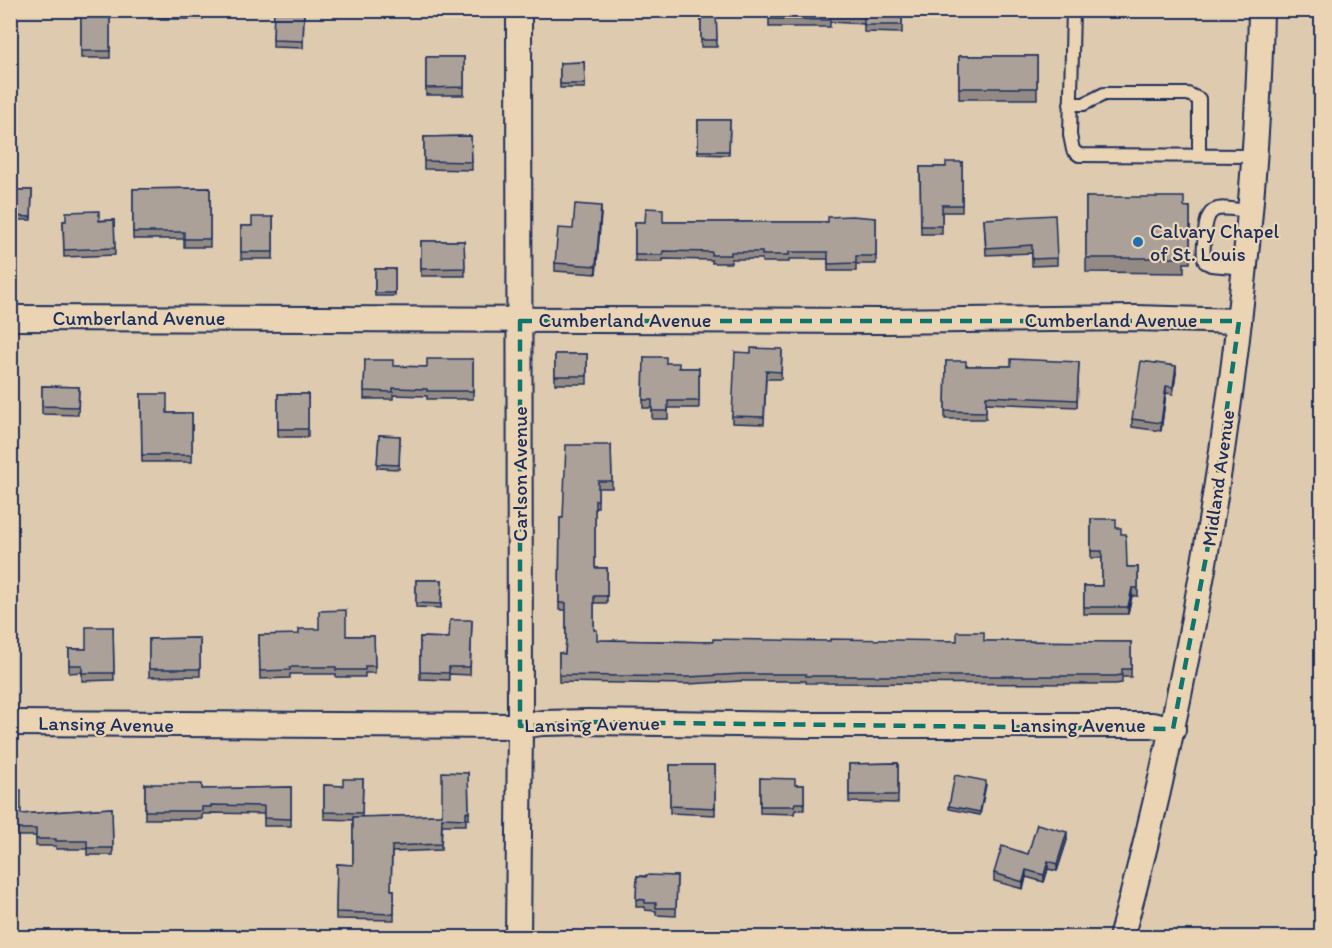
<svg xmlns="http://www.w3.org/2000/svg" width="1332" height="948" font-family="Itim,sans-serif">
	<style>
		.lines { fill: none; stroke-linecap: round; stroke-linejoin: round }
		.lane-casing { stroke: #1b2f5e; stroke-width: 16 }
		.street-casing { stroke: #1b2f5e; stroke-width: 28 }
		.lane { stroke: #ead4b3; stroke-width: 12 }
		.street { stroke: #ead4b3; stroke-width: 24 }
		.wall { fill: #938a84; stroke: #1b2f5e; stroke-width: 1.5 }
		.shaded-wall { fill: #78716b; stroke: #1b2f5e; stroke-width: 1.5 }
		.building { fill: #aba199; stroke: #1b2f5e; stroke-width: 1.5 }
		.marked { fill: none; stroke: #0f766e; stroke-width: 4.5; stroke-dasharray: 12 8; stroke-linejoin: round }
		.poi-dot { fill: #1f6fb2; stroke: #ead4b3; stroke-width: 2 }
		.labels { text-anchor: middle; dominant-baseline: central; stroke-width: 4.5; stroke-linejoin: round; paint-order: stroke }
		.poi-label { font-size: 20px; fill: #1b2f5e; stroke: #ead4b3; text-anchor: start }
		.street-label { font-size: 20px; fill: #1b2f5e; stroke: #ead4b3 }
	</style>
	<rect width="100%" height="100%" fill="#decaae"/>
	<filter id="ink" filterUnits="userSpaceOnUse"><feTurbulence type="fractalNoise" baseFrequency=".0167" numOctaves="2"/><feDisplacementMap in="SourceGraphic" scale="12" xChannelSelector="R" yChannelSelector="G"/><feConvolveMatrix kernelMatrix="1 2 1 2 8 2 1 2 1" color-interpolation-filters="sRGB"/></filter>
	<g filter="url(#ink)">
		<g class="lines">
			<defs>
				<g id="lane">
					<polyline points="1073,10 1070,135 1073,150 1079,155 1254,156"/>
					<polyline points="1070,104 1084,104 1104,94 1188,94 1199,99 1199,155"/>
					<path d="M1245 268 1211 265 1205 262C1202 253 1204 243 1205 233 1207 200 1223 209 1250 211"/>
				</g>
				<g id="street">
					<polyline points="10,318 882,321 1135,318 1239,321"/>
					<polyline points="10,723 520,726 542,723 589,722 810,725 1152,725 1173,729"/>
					<polyline points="518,938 520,726 519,10"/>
					<path d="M1121 938C1171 756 1206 573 1231 387 1247 262 1259 136 1261 10"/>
				</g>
			</defs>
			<use href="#lane" class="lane-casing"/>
			<use href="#street" class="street-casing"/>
			<use href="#lane" class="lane"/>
			<use href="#street" class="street"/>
		</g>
		<g class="wall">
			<rect x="149" y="10" width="54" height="9"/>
			<polygon points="272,10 304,10 303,48 273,47 274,11"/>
			<polygon points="689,10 902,10 902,33 864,32 864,24 830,22 830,27 769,27 769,17 716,14 717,47 701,47 701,18 689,18"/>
			<rect x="81" y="11" width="29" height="47"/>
			<rect x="959" y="56" width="78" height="43"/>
			<rect x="426" y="57" width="38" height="38"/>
			<polygon points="584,62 585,88 560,88 560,63"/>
			<polygon points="698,120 730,120 729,155 698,154"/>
			<polygon points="471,136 472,170 424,169 424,137"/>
			<polygon points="962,162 962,212 942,212 942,234 921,234 920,167 946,167"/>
			<polygon points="210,188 210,247 184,247 184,239 133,239 133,189"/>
			<polygon points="12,190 32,190 31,220 13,220 13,256 10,256"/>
			<polygon points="1086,197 1190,207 1190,263 1184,263 1184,273 1086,272"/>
			<polygon points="601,213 596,274 555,271 555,263 573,229"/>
			<polygon points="273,217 273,259 241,259 241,226 252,226"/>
			<polygon points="876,218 876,264 856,264 856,271 828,271 828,259 789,259 789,262 762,262 762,259 731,259 731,263 712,263 712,260 663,259 663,262 635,262 635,222 828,222"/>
			<polygon points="984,219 1057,258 1057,265 1032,266 1032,253 986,255"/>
			<polygon points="114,220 115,255 64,257 63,221"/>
			<polygon points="421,241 464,241 465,276 421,276"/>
			<rect x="375" y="269" width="20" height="27"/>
			<polygon points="782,349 781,379 766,379 764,424 732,423 732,416 751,353"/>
			<rect x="555" y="354" width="32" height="30"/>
			<polygon points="644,357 666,363 679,368 699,368 699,408 668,408 668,419 652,419 652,408 643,408"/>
			<polygon points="473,359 473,399 427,399 427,396 393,395 393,399 364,399 365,360 393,366 427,367"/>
			<polygon points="946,361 966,366 1011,366 1079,362 1077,407 986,403 986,419 945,419"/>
			<polygon points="1176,373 1173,394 1166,393 1161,431 1132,427 1132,419"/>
			<polygon points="42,386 79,387 78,415 42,414"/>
			<polygon points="141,394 167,413 192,413 192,462 142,462"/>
			<rect x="278" y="394" width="30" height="43"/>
			<polygon points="379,435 400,436 399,469 377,468"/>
			<polygon points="611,445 612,488 598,488 598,507 595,507 595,568 607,568 607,603 594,603 594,630 597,640 713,642 984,641 1131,642 1131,677 1122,677 1122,683 1115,684 806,683 806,681 741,681 688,684 559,682 559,653 565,654 566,639 566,610 559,610 560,518 563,518"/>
			<polygon points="1091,519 1116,528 1121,534 1127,567 1138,567 1138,596 1132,596 1128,614 1084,614 1084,586 1102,586 1102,558 1091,558"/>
			<polygon points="416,580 442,580 441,608 416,607"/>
			<polygon points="472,620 470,675 449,674 449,680 420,679 420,637 449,638"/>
			<polygon points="113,627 114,680 82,681 82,672 69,673 69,649 86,649"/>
			<polygon points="259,635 374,636 375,673 365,673 365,677 336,677 336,674 290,674 290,678 260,679"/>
			<polygon points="200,638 200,676 149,677 149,639"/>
			<polygon points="898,763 898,803 849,802 849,764"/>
			<polygon points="670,765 715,765 715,815 670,813"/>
			<polygon points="468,773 469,819 466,819 466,825 442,825 441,850 392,852 391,890 394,890 394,920 336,919 337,864 353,865 353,820 324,819 324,785 343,786 363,779 362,817 442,815"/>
			<polygon points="760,778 795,785 804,785 804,810 795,810 794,814 760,813"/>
			<polygon points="145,784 202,789 291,787 291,826 264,826 264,814 211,813 211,814 202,814 202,819 145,819"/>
			<polygon points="986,785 980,815 949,809 949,806"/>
			<polygon points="10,790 21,814 112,808 113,855 87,855 87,849 56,849 56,846 36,846 36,836 10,836"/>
			<polygon points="1067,840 1057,871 1048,869 1044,882 1026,877 1023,889 994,881 994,873 1028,854"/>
			<polygon points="637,876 677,876 676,916 656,915 656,911 645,910 645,907 636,907"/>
		</g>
		<g class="shaded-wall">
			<polygon points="601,206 601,213 596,274 596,266"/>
			<polygon points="1176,366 1176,373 1173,394 1173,387"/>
			<polygon points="1166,386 1166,393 1161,431 1161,423"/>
			<polygon points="1132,588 1132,596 1128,614 1128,607"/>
			<polygon points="1067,832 1067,840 1057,871 1057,864"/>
			<polygon points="1048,861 1048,869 1044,882 1044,875"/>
			<polygon points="1026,870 1026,877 1023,889 1023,882"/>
		</g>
		<g class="building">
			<rect x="149" y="10" width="54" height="1"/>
			<polygon points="274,10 304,10 303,41 273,40"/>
			<polygon points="716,10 717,40 701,40 701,11 689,10"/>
			<polygon points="769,10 902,10 902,25 864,25 864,16 830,15 830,20 769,19"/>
			<rect x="81" y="11" width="29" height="40"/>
			<rect x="959" y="56" width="78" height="32"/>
			<polygon points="426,57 464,57 464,87 426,88"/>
			<polygon points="584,62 585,84 560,84 560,63"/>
			<polygon points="698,120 730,120 729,151 698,151"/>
			<polygon points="471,136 472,162 424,161 424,137"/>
			<polygon points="946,162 962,162 962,205 942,205 942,226 921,226 920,167 946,167"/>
			<polygon points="210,188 210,239 184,239 184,232 133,232 133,189"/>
			<polygon points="12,190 32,190 31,217 12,216"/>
			<polygon points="1086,197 1184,197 1184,207 1190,207 1190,249 1184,249 1184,258 1086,258"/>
			<polygon points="575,204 601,206 596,266 555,263 558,228 573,229"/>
			<polygon points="646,208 663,209 663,222 828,222 828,217 852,216 876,218 876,256 856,256 856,263 828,264 828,252 789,252 789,255 762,255 762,252 731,252 731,255 712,255 712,252 663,251 663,255 635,255 635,222 645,222"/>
			<polygon points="99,211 99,221 114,220 115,248 64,250 63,221 66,221 66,212"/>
			<polygon points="1055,215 1057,258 1032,259 1032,245 986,248 984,219"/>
			<polygon points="252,217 273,217 273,252 241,252 241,226 252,226"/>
			<polygon points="10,219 12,219 13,249 10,249"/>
			<polygon points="421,241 464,241 465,268 421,269"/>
			<rect x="375" y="269" width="20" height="24"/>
			<polygon points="751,348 782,349 781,372 766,371 764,417 732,416 735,352 751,353"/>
			<rect x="555" y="354" width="32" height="22"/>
			<polygon points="644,357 666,357 666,363 679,363 679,368 699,368 699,401 668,401 668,411 652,411 652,400 643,400"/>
			<polygon points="427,359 473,359 473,391 427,391 427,389 393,388 393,392 364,391 365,360 393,360 393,366 427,367"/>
			<polygon points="1011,359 1079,362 1077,400 986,396 986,412 945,411 946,361 966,361 966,366 1011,366"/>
			<polygon points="1141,361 1176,366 1173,387 1166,386 1161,423 1132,419"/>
			<polygon points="42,386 79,387 78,407 42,406"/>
			<polygon points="141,394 167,394 167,413 192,413 192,455 142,455"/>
			<rect x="278" y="394" width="30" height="35"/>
			<polygon points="379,435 400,436 399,465 377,464"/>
			<polygon points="566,445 611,445 612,481 598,481 598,500 595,500 595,568 607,568 607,596 594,596 594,630 597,630 597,640 713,642 713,639 830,641 830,639 957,641 957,632 984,632 984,641 1131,642 1131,669 1122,669 1122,675 1115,676 806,676 806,674 741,674 688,677 559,675 559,653 565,654 566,639 566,603 559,603 560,518 563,518"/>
			<polygon points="1091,519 1116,519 1116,528 1121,528 1121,534 1126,534 1127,567 1138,567 1138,588 1132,588 1128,607 1084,607 1084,586 1102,586 1102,551 1091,551"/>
			<polygon points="416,580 442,580 441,604 416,603"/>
			<polygon points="346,610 346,636 374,636 375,666 365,666 365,670 336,670 336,667 290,667 290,670 260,671 259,635 299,634 299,629 319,629 319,611"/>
			<polygon points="450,620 472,620 470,667 449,667 449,673 420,672 420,637 449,638"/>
			<polygon points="86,627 113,627 114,673 82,673 82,665 69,665 69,649 86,649"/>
			<polygon points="200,638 200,669 149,669 149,639"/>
			<polygon points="898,763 898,795 849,795 849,764"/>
			<polygon points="670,765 715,765 715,808 670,806"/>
			<polygon points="442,772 468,773 469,813 466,812 466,819 442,818 441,844 392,846 391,890 394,890 394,914 336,912 337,864 353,865 353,817 442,815"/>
			<polygon points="955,775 986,781 980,812 949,806"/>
			<polygon points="760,778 795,779 795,785 804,785 804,803 795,803 794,806 760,806"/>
			<polygon points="343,779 363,779 362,813 324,812 324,785 343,786"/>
			<polygon points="145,784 202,784 202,789 291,787 291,819 264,818 264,806 211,805 211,807 202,807 202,811 145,811"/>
			<polygon points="10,790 21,790 21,814 112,808 113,848 87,848 87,841 56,841 56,839 36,839 36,829 10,829"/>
			<polygon points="1037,824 1067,832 1057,864 1048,861 1044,875 1026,870 1023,882 994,873 1002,846 1028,854"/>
			<polygon points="646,875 677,876 676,908 656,908 656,903 645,903 645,900 636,899 637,876 646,877"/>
			<polygon points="421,932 470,933 470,938 421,938"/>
			<polygon points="971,934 980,938 969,938"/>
		</g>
	</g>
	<path class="marked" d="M520 321H1239L1207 552 1173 729 589 722 520 726Z"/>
	<circle class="poi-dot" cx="1138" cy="242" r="6"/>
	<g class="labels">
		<g class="poi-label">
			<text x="1150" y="231">Calvary Chapel<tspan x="1150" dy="23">of St. Louis</tspan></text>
		</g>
		<g class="street-label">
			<text x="139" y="318">Cumberland Avenue</text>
			<text x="625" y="320">Cumberland Avenue</text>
			<text x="1111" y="320">Cumberland Avenue</text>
			<text transform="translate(520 474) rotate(-90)">Carlson Avenue</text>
			<text transform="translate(1218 478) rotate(-82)">Midland Avenue</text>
			<text transform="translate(106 724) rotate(1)">Lansing Avenue</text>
			<text transform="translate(592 724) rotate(-1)">Lansing Avenue</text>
			<text x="1078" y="725">Lansing Avenue</text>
		</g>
	</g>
	<rect width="1332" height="948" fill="none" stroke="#ead4b3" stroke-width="36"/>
	<rect x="18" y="18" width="1296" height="912" fill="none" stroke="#1b2f5e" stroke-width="2" filter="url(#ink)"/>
</svg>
